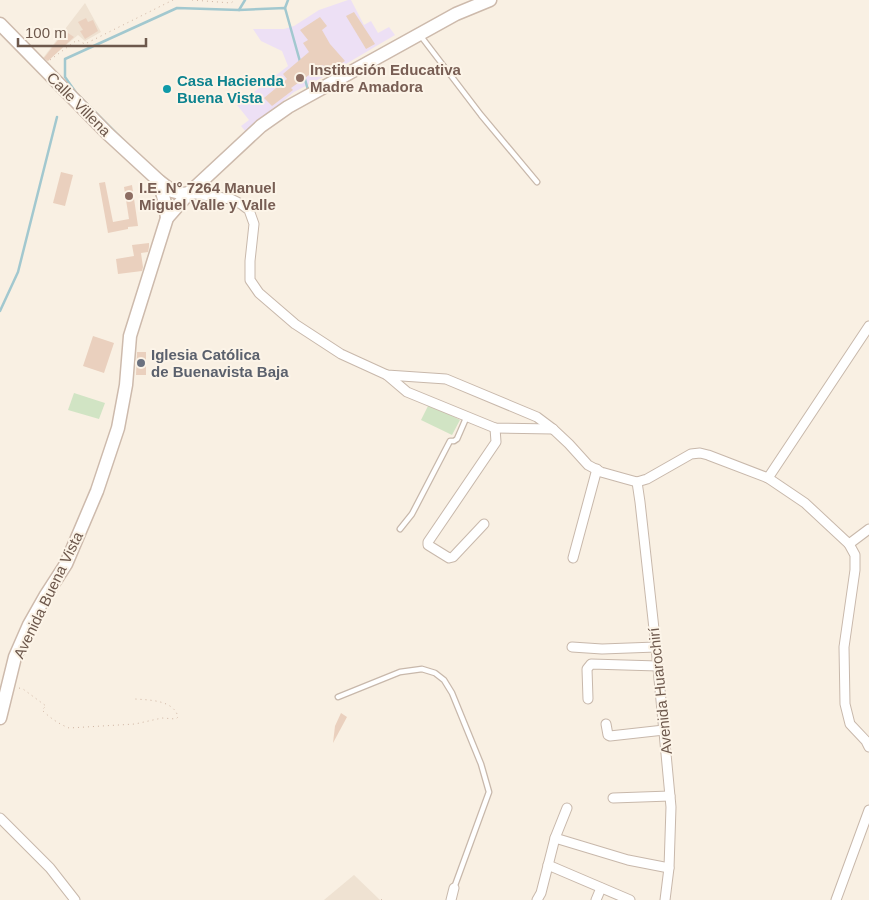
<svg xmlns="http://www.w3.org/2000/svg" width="869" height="900" font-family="Arial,sans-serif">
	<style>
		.residential { fill: #efe2d2 }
		.education { fill: #ede0f5 }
		.green { fill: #d1e4c4 }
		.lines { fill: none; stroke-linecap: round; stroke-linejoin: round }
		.stream { stroke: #a2c8cf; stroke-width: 2.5 }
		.building { fill: #ead0be }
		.lane-casing { stroke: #c8b8ab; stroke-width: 7 }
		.street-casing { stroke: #c8b8ab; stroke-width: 11 }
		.secondary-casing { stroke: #cdbaac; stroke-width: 15 }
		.path { stroke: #cfb4a2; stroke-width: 1; stroke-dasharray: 1 4; stroke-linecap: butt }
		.lane { stroke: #fff; stroke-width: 4.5 }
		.street { stroke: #fff; stroke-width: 9 }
		.secondary { stroke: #fff; stroke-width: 12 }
		.education-dot { fill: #8d6e63; stroke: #fcf4e8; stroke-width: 2 }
		.culture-dot { fill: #0f9aa8; stroke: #fcf4e8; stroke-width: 2 }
		.worship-dot { fill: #6b7280; stroke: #fcf4e8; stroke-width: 2 }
		.labels { text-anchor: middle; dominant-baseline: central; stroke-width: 4; stroke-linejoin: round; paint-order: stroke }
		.education-label { font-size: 15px; font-weight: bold; fill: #785e54; stroke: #fcf4e8; text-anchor: start }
		.culture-label { font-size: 15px; font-weight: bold; fill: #0d838f; stroke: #fcf4e8; text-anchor: start }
		.street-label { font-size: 15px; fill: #6d584c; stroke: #fcf4e8 }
		.worship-label { font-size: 15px; font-weight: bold; fill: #5b616d; stroke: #fcf4e8; text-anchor: start }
	</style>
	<rect width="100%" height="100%" fill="#f9f0e3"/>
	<g class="residential">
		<polygon points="85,3 101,32 85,41 78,35 47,61 43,58"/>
		<polygon points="354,875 380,900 324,900"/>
	</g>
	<polygon class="education" points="348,0 351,0 364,25 371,21 378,33 389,27 395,35 329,74 294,92 246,132 241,126 249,120 237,105 288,66 282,51 261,41 253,29 284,29 294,26 319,10"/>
	<g class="green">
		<polygon points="74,393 105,403 99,419 68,410"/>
		<polygon points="429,404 460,420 452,435 421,420"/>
	</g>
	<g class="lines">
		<g class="stream">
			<polygon points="177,8 239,10 285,8 308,90 263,121 242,139 193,186 183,191 168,185 77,94 65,77 65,59"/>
			<polyline points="285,8 288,0"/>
			<polyline points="239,10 245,0"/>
			<polyline points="0,311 18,272 57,117"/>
		</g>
	</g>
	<g class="building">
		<polygon points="354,12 375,44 366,49 346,16"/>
		<polygon points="320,17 327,26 322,30 330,44 345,61 328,72 323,65 320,67 291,88 293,90 272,106 264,98 287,79 283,74 309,52 303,43 308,40 300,30"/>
		<polygon points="86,18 88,22 93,20 98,31 85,39 80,31 83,30 78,22"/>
		<polygon points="65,31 74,37 48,61 44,58"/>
		<polygon points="61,172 73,175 65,206 53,203"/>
		<polygon points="105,182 113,222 129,219 124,187 132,185 138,226 128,227 128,229 108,233 99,183"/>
		<polygon points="149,243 149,247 148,252 141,253 143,267 142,271 118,274 116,259 134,256 132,245"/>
		<polygon points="93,336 114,343 104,373 83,366"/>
		<polygon points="137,352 146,352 146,375 136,375"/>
		<polygon points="341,713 347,717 333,743 335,726"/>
	</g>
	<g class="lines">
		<defs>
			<g id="lane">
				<polyline points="420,35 481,115 537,182"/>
				<polyline points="400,529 412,514 450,441 454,441 457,439 467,416"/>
				<polyline points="338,697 400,672 422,669 435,673 444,680 452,693 481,764 489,792 454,888"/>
			</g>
			<g id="street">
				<polyline points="189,193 231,199 241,204 249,210 254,224 250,261 250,280 259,293 295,324 341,354 387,375 446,379 537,417 553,429 569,444 588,465 601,472 626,479 637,482 647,479 691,454 700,453 708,455 768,478 805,503 849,544 855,555 855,570 844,647 845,704 850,724 866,741 869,747"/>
				<polyline points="387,375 407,392 495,428 553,429"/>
				<polyline points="768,478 869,326"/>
				<polyline points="637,482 640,502 656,647 671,807 669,868 665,900"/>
				<polyline points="484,524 453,557 449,558 428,545 428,542 496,442 495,428"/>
				<polyline points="849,544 869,529"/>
				<polyline points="573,558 597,469"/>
				<polyline points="572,647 602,649 656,647"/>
				<polyline points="588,699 587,669 591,664 658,666"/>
				<polyline points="606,724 608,735 610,736 664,730"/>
				<polyline points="613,798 670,796"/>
				<polyline points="0,818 50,868 75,900"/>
				<polyline points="555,838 628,860 669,868"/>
				<polyline points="548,865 630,900"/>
				<polyline points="451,900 454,888"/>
				<polyline points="537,900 541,893 555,838 567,808"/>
				<polyline points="596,900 601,888"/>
				<polyline points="836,900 869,810"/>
			</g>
			<g id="secondary">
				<polyline points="0,24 108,134 159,181 172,191 184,194 189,193"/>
				<polyline points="159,181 165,203 167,218"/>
				<polyline points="0,718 15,657 29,625 46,595 66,564 97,491 118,428 126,385 130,336 167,218 189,193 261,126 288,107 456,14 490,0"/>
			</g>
		</defs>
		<use href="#lane" class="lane-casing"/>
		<use href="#street" class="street-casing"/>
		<use href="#secondary" class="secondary-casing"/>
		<g class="path">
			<polyline points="192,0 231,3 235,0"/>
			<polyline points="50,60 77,40 85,44 173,0 177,0"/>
			<path d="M19 688 23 689 46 706 42 710C50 718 59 724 69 728L135 724 162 718 176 719 178 717C174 700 149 700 135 699"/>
			<polyline points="381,900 382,899"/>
		</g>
		<use href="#lane" class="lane"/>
		<use href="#street" class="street"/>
		<use href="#secondary" class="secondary"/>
	</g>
	<g class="education-dot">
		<circle cx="300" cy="78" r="5"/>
		<circle cx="129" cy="196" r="5"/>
	</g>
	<circle class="culture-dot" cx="167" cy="89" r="5"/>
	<circle class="worship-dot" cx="141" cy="363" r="5"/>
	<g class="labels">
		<g class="education-label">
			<text x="310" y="69">Institución Educativa<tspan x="310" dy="17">Madre Amadora</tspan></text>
			<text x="139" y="187">I.E. N° 7264 Manuel<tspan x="139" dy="17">Miguel Valle y Valle</tspan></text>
		</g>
		<g class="culture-label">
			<text x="177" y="80">Casa Hacienda<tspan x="177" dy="17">Buena Vista</tspan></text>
		</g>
		<g class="street-label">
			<text transform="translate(79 104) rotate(45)">Calle Villena</text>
			<text transform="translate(48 595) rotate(-64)">Avenida Buena Vista</text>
			<text transform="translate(660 691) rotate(-96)">Avenida Huarochirí</text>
		</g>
		<g class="worship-label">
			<text x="151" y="354">Iglesia Católica<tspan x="151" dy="17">de Buenavista Baja</tspan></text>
		</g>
	</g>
	<path d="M18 38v8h128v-8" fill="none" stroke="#6d584c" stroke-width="2.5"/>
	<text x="25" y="38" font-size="15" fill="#6d584c" stroke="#fcf4e8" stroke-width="4" paint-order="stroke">100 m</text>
</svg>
